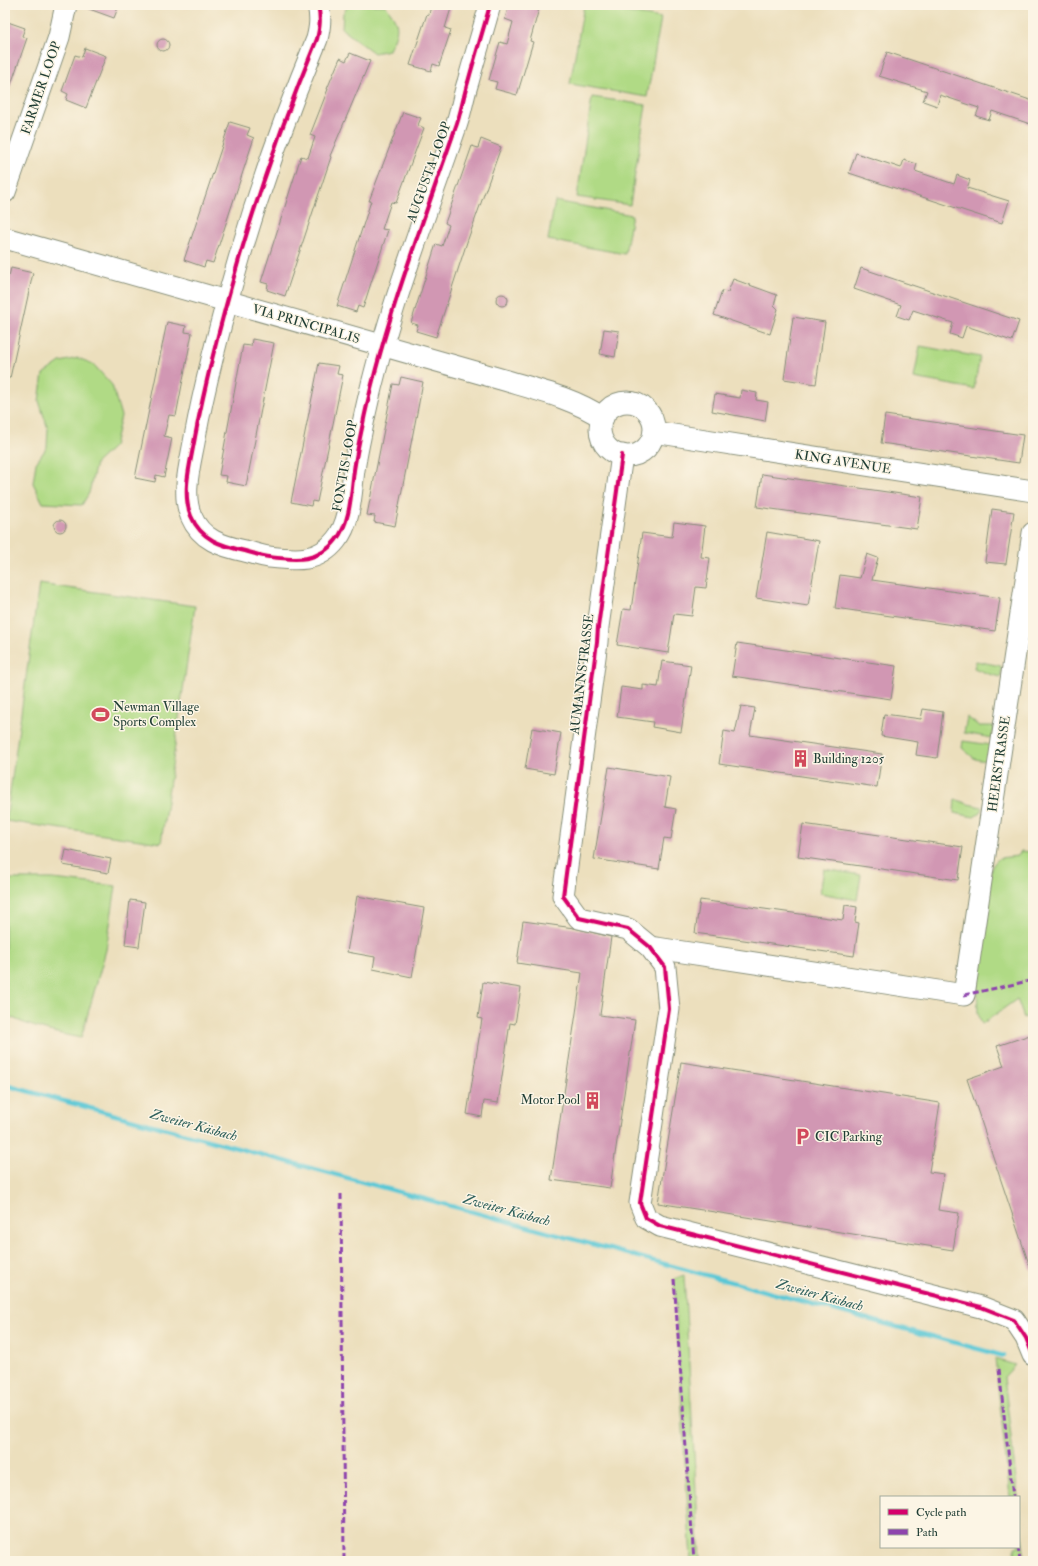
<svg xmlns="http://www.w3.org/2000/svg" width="1038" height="1566" font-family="'IM FELL Double Pica',serif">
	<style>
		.green { fill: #b0da85; stroke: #688c5c }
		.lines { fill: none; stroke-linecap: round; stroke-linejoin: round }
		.stream { stroke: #5cc8d6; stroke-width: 4.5 }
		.building { fill: #d197b3 }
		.minor-casing { stroke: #868e78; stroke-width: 23 }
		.minor { stroke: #fff; stroke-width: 21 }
		.quiet { stroke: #8e44ad; stroke-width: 3; stroke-dasharray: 6 3; stroke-linecap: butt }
		.cycleway-casing { stroke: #fcf5e5; stroke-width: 6 }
		.cycleway { stroke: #d6006c; stroke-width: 4 }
		.labels { text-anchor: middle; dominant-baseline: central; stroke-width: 3; stroke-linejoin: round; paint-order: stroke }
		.street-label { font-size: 13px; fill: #1f3d34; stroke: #fcf5e5 }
		.poi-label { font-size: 13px; fill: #1f3d34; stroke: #fcf5e5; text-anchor: start }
		.water-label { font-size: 14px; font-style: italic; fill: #2e605c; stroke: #fcf5e5 }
	</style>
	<rect width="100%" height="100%" fill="#fcf5e5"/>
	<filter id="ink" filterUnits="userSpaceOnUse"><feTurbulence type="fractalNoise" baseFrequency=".025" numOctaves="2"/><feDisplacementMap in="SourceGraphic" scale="8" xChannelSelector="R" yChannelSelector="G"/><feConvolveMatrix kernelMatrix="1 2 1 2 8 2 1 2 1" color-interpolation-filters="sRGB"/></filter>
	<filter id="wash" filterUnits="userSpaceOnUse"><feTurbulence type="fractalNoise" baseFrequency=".012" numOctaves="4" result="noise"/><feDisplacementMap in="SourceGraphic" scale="16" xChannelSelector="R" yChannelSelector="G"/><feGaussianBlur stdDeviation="0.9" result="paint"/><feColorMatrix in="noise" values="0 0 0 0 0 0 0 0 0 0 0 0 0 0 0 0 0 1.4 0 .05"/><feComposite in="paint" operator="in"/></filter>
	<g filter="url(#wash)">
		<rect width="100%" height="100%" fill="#ecdfbd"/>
		<g class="green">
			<path d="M349 5H385C400 24 400 28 389 50L374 53 342 29 343 13Z"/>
			<polygon points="584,5 661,18 647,97 570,84"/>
			<polygon points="592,97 646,105 630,205 577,197"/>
			<polygon points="555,201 632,215 625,254 548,240"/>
			<polygon points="920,346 980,357 974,389 914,378"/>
			<polygon points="78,358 93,364 112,385 121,416 114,446 96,463 89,493 82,505 43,503 33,483 36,463 47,447 48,429 39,401 43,374 60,362"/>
			<polygon points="39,584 195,606 161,843 6,821"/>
			<polygon points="976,661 1001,666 1001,677 989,674 974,668"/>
			<polygon points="967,717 979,726 994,726 992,738 964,733"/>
			<polygon points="963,741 991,745 991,762 975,759 962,748"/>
			<polygon points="955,799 968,804 982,807 980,813 974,817 954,813"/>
			<polygon points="1021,851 1033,852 1033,1015 1024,1018 1017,999 982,1024 978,1013 977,985 987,919 991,867 999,858 1018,856"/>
			<polygon points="824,869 861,875 857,900 820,893"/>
			<path d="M5 879H53L116 886 106 950 81 1038C55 1033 28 1027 5 1014Z"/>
			<polygon points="684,1275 700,1561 691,1561 674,1279"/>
			<polygon points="995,1359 1015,1365 1004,1377 1018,1497 1010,1497"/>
			<polygon points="1019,1510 1025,1561 1016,1561 1015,1547 1019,1547"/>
		</g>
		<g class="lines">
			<polyline class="stream" points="5,1085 1004,1356"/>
		</g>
		<g id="blocks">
			<g class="building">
				<polygon points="81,5 119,5 114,18 81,6"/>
				<polygon points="431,5 452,5 445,28 451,30 439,66 433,64 431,71 410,65 427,14 429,15"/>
				<polygon points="509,5 540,5 530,41 533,42 517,95 495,89 497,82 489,80 500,42 507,44 513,22 505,19"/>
				<polygon points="5,21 25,28 22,36 27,38 7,96 5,95"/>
				<circle cx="163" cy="45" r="6"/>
				<polygon points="85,48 106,56 86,108 66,100 68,94 62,91 75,55 82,57"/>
				<polygon points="887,52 1033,101 1033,125 992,111 989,120 976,116 979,108 940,95 937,106 923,101 927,91 879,76"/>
				<polygon points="350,53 370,61 330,156 331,157 285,296 267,290 268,284 261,282 301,156 308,158 315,137 310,135 328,89 327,89 340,58 346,61"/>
				<polygon points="403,112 421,118 418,125 424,128 396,203 391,202 382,229 388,230 363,308 358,306 356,312 337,306 371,201 369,201"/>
				<polygon points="230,122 250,128 247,135 254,138 213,263 206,261 204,267 184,260"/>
				<polygon points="481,139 501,147 467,242 436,337 416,331 418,325 411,323 436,244 442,246 449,225 445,223 472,146 478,148"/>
				<polygon points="856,153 901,168 904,160 917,164 915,171 954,184 957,175 970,180 967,188 1009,201 1002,223 849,173"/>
				<polygon points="11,268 33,273 10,378 5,378 5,275 9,276"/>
				<polygon points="861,268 1019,321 1012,341 966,326 962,338 950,334 953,323 913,310 909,320 897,316 901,305 854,289"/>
				<polygon points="733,279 777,295 774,305 778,309 770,334 714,315 722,291 728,292"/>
				<circle cx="502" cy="300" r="6"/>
				<polygon points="793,317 825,322 816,384 784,379"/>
				<polygon points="167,322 186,326 185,332 192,333 176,416 169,415 164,436 172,438 164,477 156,475 155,482 135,478"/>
				<polygon points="604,329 619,331 615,357 600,354"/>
				<polygon points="252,339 274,343 246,486 226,482 227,476 219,475 243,345 251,346"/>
				<polygon points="319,363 339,366 337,374 343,375 317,502 312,501 311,506 291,502"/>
				<polygon points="401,377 423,382 395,526 374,522 375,516 367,515 393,384 399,385"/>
				<polygon points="741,390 757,393 756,400 768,402 765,421 712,411 715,394 740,398"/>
				<polygon points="885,415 1023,435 1019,463 881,443"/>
				<polygon points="762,474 922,497 917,529 757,507"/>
				<polygon points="992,509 1014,512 1006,564 985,562"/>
				<circle cx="60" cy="526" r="6"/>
				<polygon points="674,522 705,526 701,557 710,558 706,588 696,587 692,616 674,614 668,653 617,645 623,609 631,610 642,533 672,537"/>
				<polygon points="767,532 819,541 808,606 756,598"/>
				<polygon points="867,554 878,558 872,580 1000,598 995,631 835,608 840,575 860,578"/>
				<polygon points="737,643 896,666 891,699 732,676"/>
				<polygon points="662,661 691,665 681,732 652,727 653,722 617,717 621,687 643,690 643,685 658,687"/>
				<polygon points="741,706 755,708 750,735 882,754 877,787 719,764 724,731 735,733"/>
				<polygon points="923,709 943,712 937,758 916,755 918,742 881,736 884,714 921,719"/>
				<polygon points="532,728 561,733 554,774 525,769"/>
				<polygon points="609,767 670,777 665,807 676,809 671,839 664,838 659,869 594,859"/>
				<polygon points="803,824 963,847 958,880 798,857"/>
				<polygon points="66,850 111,859 108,873 63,865"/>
				<polygon points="357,896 424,908 412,977 373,969 375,957 347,952"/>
				<polygon points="130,900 145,902 139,947 125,945"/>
				<polygon points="700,900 843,920 845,905 857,907 855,922 859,923 854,956 695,933"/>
				<polygon points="523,921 574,928 611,937 600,1015 635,1020 610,1188 551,1180 582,973 517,963"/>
				<polygon points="483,982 521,988 515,1024 510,1023 498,1103 484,1101 482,1117 467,1114 482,1019 478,1018"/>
				<polygon points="1033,1034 1033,1270 1031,1270 967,1079 1004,1066 997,1046"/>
				<polygon points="681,1062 940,1103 929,1172 944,1174 938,1210 959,1213 953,1250 658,1203"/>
			</g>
		</g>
	</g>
	<g filter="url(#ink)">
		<use href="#blocks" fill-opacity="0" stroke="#868e78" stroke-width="1"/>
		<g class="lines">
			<defs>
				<g id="minor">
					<path d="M318 5C321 18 320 27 317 39 287 111 261 184 239 259 222 318 206 377 195 437 191 461 181 493 191 516 201 540 222 546 245 551 253 553 261 556 269 557 295 560 318 563 336 540 351 522 351 492 354 470 356 456 359 442 362 428 383 325 421 228 455 129 461 114 463 97 468 82 475 56 483 31 490 5"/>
					<polyline points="5,192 59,37 66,5"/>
					<path d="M5 238 504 380C538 390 573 398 603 418"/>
					<circle cx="627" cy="429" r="27"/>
					<polyline points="654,432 1033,491"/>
					<polyline points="622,455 598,627 597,642 563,896 579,918 628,929 650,947 665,967 669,1009 640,1203 646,1218 660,1226 981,1307 1014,1320 1026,1338 1033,1355"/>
					<polyline points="650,947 964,995 1033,533"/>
				</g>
			</defs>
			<use href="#minor" class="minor-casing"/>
			<use href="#minor" class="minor"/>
			<g class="quiet">
				<polyline points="964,995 1033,980"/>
				<polyline points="341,1194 344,1561"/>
				<polyline points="674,1279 694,1561"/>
				<polyline points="999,1369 1013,1497"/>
				<polyline points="1018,1547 1020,1561"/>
			</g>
			<defs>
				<g id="cycleway">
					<path d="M318 5C321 18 320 27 317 39 287 111 261 184 239 259 222 318 206 377 195 437 191 461 181 493 191 516 201 540 222 546 245 551 253 553 261 556 269 557 295 560 318 563 336 540 351 522 351 492 354 470 356 456 359 442 362 428 383 325 421 228 455 129 461 114 463 97 468 82 475 56 483 31 490 5"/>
					<polyline points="622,455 598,627 597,642 563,896 579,918 628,929 650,947 665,967 669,1009 640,1203 646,1218 660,1226 981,1307 1014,1320 1026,1338 1033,1355"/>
				</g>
			</defs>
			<use href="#cycleway" class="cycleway-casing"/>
			<use href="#cycleway" class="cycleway"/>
		</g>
	</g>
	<defs>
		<symbol id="stadium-bare" viewBox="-9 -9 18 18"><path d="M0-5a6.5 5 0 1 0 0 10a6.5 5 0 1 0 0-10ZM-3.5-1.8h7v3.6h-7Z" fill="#d1495b" stroke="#fcf5e5" stroke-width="2.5" paint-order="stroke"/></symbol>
		<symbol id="building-bare" viewBox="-9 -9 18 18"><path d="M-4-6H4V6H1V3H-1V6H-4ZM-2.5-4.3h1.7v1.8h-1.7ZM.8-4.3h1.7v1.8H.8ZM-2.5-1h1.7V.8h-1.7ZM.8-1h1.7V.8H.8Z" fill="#d1495b" stroke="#fcf5e5" stroke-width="2.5" paint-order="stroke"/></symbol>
		<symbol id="parking-bare" viewBox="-9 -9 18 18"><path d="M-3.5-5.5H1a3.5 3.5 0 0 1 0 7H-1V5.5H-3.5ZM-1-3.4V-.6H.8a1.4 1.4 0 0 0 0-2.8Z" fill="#d1495b" stroke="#fcf5e5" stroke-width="2.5" paint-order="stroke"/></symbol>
	</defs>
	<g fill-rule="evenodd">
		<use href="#stadium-bare" x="88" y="702" width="25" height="25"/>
		<use href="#building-bare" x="788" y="746" width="25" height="25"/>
		<use href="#building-bare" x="580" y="1088" width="25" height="25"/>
		<use href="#parking-bare" x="790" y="1124" width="25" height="25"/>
	</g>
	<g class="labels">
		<g class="street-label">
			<text transform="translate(41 88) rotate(-71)">FARMER LOOP</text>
			<text transform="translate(429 172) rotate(-70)">AUGUSTA LOOP</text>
			<text transform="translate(306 324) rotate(16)">VIA PRINCIPALIS</text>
			<text transform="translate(843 462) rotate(9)">KING AVENUE</text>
			<text transform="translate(345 466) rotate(-80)">FONTIS LOOP</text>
			<text transform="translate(582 674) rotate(-83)">AUMANNSTRASSE</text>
			<text transform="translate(999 764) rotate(-82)">HEERSTRASSE</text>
		</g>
		<g class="poi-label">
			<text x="113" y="707">Newman Village<tspan x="113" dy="15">Sports Complex</tspan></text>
			<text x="813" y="759">Building 1205</text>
			<text x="580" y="1100" text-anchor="end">Motor Pool</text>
			<text x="815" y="1137">CIC Parking</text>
		</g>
		<g class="water-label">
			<text transform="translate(194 1125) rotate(15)">Zweiter Käsbach</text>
			<text transform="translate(507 1210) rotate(15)">Zweiter Käsbach</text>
			<text transform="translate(820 1295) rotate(15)">Zweiter Käsbach</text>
		</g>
	</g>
	<rect width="1038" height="1566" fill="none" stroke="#fcf5e5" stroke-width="20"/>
	<rect x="880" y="1496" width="140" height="52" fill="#fcf5e5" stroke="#a4ab9e"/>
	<rect x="888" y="1509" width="20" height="6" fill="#d6006c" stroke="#a4ab9e"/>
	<text x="916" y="1516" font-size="12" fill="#1f3d34">Cycle path</text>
	<rect x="888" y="1529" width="20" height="6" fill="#8e44ad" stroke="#a4ab9e"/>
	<text x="916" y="1536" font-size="12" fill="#1f3d34">Path</text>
</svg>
